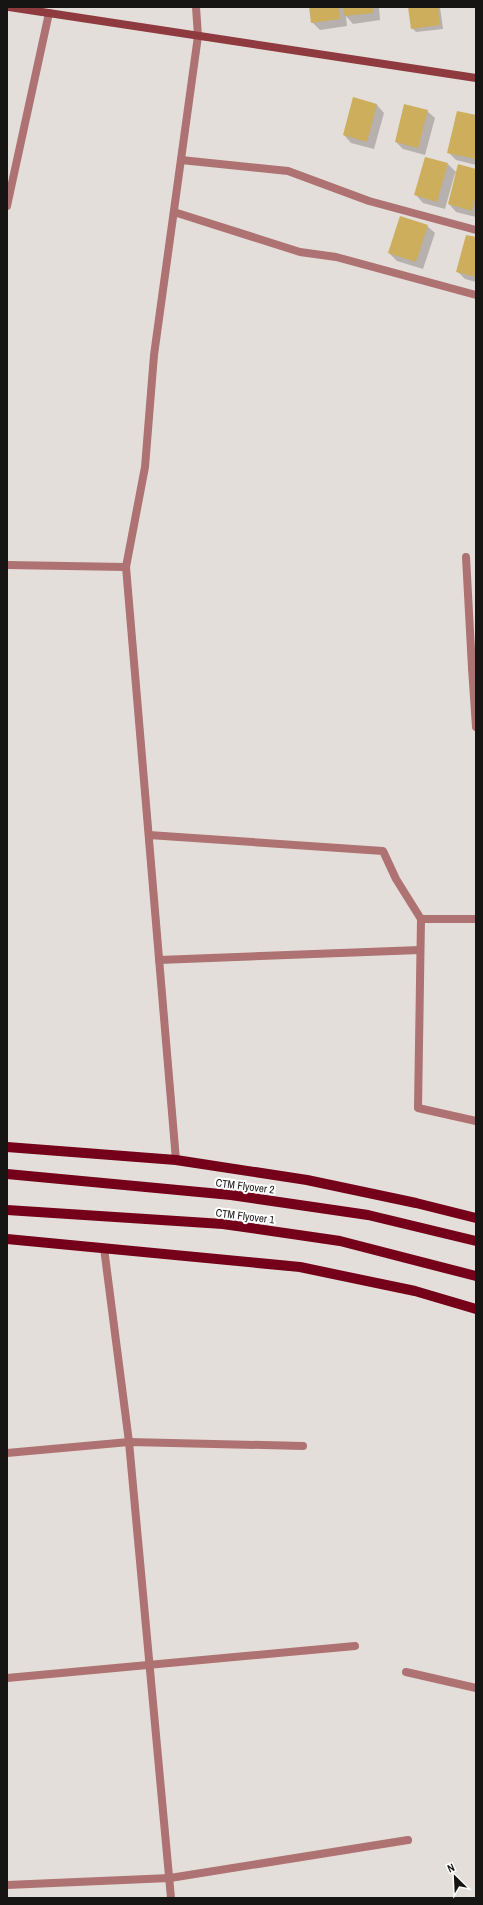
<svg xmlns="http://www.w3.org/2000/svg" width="483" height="1905" font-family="'Archivo Narrow',sans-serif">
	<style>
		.shadow { fill: #0003 }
		.building { fill: #ccae5c }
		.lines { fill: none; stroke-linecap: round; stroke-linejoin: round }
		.lane { stroke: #ad7271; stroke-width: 8 }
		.street { stroke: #ad7271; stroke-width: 8 }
		.secondary { stroke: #8e3a3e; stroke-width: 8 }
		.primary { stroke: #740019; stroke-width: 10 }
		.labels { text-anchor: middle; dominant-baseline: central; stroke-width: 4; stroke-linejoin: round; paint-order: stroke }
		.street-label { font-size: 11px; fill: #171514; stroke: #fff }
	</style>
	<rect width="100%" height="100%" fill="#e4deda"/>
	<g class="shadow">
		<polygon points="310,7 379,7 380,20 353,24 346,16 347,26 320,30 312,22"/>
		<polygon points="409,7 440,7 443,29 416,32 412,28"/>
		<polygon points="354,99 377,105 384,113 374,149 351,143 344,135"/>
		<polygon points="427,111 435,118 425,155 403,149 396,142"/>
		<polygon points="476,116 476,165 456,160 448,152"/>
		<polygon points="448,164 457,173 476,170 476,217 456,212 449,204 456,174 455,173 445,209 423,203 416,195"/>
		<polygon points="427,226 435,233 423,269 397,261 389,253"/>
		<polygon points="476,238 476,282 465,279 457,271"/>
	</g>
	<g class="building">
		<polygon points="309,7 339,7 340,19 311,23"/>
		<polygon points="343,7 373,7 373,13 345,16"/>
		<polygon points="408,7 438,7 440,25 411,29"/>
		<polygon points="353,97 377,104 367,142 343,135"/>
		<polygon points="404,104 428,110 418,148 395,142"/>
		<polygon points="457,111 476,115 476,159 447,153"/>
		<polygon points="425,157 448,163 437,202 414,195"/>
		<polygon points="458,164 476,169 476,195 472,211 448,204"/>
		<polygon points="400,216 428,225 416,262 388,253"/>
		<polygon points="466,235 476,237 476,277 456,272"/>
	</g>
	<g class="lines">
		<polyline class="lane" points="406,1672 476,1688"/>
		<g class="street">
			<polyline points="181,160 288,171 369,201 476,230"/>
			<polyline points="7,206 49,13"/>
			<polyline points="174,212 300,252 336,257 476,295"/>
			<polyline points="466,557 472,668 476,668"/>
			<polyline points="7,565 126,567 176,1160"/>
			<polyline points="126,567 145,467 154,355 198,36 196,7"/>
			<polyline points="472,668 476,727"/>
			<polyline points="149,835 383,851 396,879 421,919"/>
			<polyline points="476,919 421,919 418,1108 476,1121"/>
			<polyline points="159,960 420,950"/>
			<polyline points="104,1248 129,1442 171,1898"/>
			<polyline points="7,1453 129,1442 303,1446"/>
			<polyline points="7,1678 355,1646"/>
			<polyline points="7,1885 170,1878 408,1840"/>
		</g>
		<polyline class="secondary" points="9,7 476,78"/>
		<g class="primary">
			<polyline points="7,1147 176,1160 307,1180 416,1203 476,1218"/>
			<polyline points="7,1174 231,1195 368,1215 476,1241"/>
			<polyline points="7,1210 223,1224 340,1241 476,1276"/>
			<polyline points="7,1239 300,1267 415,1291 476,1309"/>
		</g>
	</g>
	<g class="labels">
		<g class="street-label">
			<text transform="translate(245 1186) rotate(7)">CTM Flyover 2</text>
			<text transform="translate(245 1216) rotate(7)">CTM Flyover 1</text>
		</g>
	</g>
	<rect width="483" height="1905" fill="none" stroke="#171514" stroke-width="16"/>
	<g transform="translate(455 1877) rotate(336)" stroke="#ffffff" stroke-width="3" paint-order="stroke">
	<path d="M0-3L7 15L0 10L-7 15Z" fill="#171514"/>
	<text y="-6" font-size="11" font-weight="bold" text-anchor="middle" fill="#171514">N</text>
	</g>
</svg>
